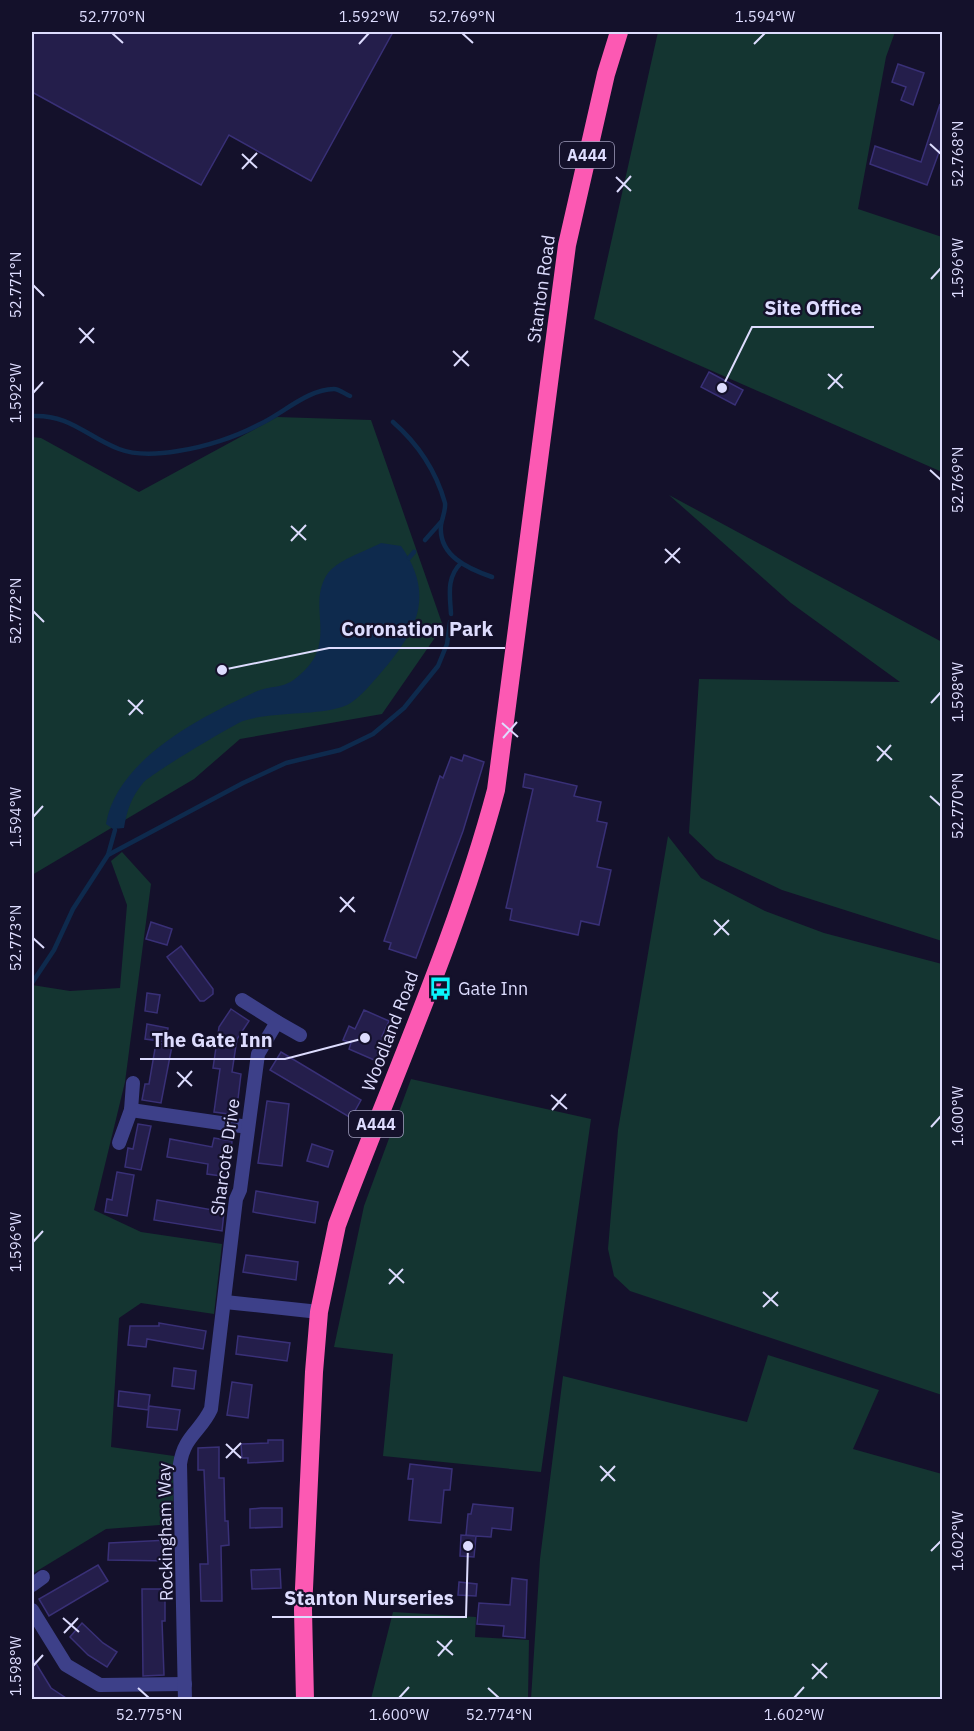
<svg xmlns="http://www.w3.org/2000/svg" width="974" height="1731" font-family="'IBM Plex Sans',sans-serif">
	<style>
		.green { fill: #143531 }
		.water { fill: #0e2a4d }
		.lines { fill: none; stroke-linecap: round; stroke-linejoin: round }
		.stream { stroke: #0e2a4d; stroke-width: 4.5 }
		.building { fill: #241e4b; stroke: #393077; stroke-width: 1.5 }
		.street { stroke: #3d4089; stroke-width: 14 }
		.highway { stroke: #fc59b3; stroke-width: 18 }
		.ticks { fill: none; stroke: #dddcfe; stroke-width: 2 }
		.labels { text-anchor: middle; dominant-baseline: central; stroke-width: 4.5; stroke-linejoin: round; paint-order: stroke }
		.shield { fill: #14112b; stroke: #a19fbf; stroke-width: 1.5 }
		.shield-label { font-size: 16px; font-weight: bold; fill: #dddcfe }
		.street-label { font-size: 18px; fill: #dddcfe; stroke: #14112b }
		.poi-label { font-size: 18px; fill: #dddcfe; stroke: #14112b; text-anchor: start }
		.leader { fill: none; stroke: #dddcfe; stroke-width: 2 }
		.callout-dot { fill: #dddcfe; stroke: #14112b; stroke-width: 2 }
		.callout-label { font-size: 20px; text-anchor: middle; font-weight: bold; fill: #dddcfe; stroke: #14112b; stroke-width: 4.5; stroke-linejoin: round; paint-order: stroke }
		.neatline { fill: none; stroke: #dddcfe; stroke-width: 2 }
		.ticks-label { font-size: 15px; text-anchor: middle; fill: #dddcfe }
	</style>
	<rect width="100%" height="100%" fill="#14112b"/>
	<g class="green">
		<polygon points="658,32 895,32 886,57 858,209 942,237 942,472 594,319"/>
		<polygon points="277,417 371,420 443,626 382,714 240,739 194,779 32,875 32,437 41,438 139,492"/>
		<polygon points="669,495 942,642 942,941 782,890 716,859 689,833 699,679 900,682 791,603"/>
		<polygon points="668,836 701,878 765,911 824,933 942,964 942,1395 630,1291 614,1276 608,1249 618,1130"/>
		<polygon points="122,852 151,884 125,1082 94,1210 141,1232 222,1244 214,1314 141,1303 119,1318 111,1447 174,1456 173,1524 106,1529 32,1574 32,981 32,985 70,991 120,988 127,905 111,861"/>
		<polygon points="411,1079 591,1119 541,1472 383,1456 393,1354 334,1347 364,1206"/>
		<polygon points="768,1355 879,1390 853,1449 942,1474 942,1699 531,1699 540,1559 563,1376 747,1422"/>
		<polygon points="393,1612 476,1617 475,1637 529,1640 528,1699 371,1699"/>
	</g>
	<path class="water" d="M381 543 401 546C437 597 415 633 379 675 370 685 356 703 342 707 314 716 274 711 243 721 231 726 149 775 143 783 131 798 127 810 124 828L113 829 106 824C117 759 201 717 255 692 276 683 283 692 304 671 336 640 308 607 326 576 336 560 364 552 381 543Z"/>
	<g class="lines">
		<g class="stream">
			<path d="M32 416C70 414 87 437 119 449 137 456 160 454 178 451 205 447 236 437 260 424 282 414 308 389 334 389 339 389 345 394 350 396"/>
			<path d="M393 422C417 443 436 471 445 503 446 510 442 518 441 525 438 556 469 569 492 577"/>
			<polyline points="425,540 441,522"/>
			<polyline points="409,558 414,552"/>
			<path d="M451 614C450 595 446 578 461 563"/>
			<polyline points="108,855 115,830"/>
			<polyline points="32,983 54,950 73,909 108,855 243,783 286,763 340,750 373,734 404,708 438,666 447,644 450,622"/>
		</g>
	</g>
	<g class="building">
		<polygon points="32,32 393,32 311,181 229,135 201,185 32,92"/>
		<polygon points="898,64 924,73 913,105 901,100 906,87 892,82"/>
		<polygon points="940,104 942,144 927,185 870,164 875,146 921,162"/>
		<polygon points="709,372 743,390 735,405 701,387"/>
		<polygon points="464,755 484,762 463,831 416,958 389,949 391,943 384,941 440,776 443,778 451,757 462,761"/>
		<polygon points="525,774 577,786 574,796 601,802 597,821 607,823 597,867 611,870 599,925 581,921 578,935 510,920 512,909 506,908 533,789 523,787"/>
		<polygon points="151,922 172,929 167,945 146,939"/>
		<polygon points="181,946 213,989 213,994 204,1001 200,1001 167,957"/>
		<polygon points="147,993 160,995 157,1013 145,1011"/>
		<polygon points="231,1009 249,1021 237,1039 232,1072 241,1074 236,1115 214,1112 220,1069 213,1068 219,1027"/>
		<polygon points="364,1010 389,1021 382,1036 391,1040 381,1063 349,1049 351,1043 343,1040 349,1026 355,1029"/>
		<polygon points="147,1024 168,1028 166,1042 145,1039"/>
		<polygon points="156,1043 172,1046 161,1103 142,1100 145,1084 149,1084"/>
		<polygon points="281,1052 361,1100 351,1118 270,1070"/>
		<polygon points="267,1101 289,1104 282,1166 258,1163"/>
		<polygon points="138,1124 151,1126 141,1170 125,1167 128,1148 133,1149"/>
		<polygon points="214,1138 232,1141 228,1177 207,1174 208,1164 167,1157 170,1139 212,1147"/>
		<polygon points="312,1144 333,1151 328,1167 307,1161"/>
		<polygon points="117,1172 134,1175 127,1216 105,1212 107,1199 112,1200"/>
		<polygon points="256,1191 318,1202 315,1223 253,1212"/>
		<polygon points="157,1200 224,1212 222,1231 154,1220"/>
		<polygon points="246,1255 298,1262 296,1280 243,1272"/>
		<polygon points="159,1323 206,1331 203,1349 147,1339 146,1347 128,1345 130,1326 159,1326"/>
		<polygon points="238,1336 290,1343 287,1361 236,1354"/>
		<polygon points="174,1368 196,1371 194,1389 172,1386"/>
		<polygon points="232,1382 252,1385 248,1418 227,1415"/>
		<polygon points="119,1391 150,1395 148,1410 118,1406"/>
		<polygon points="149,1406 180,1410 177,1430 147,1427"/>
		<polygon points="268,1440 283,1440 283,1461 248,1463 248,1458 242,1458 241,1444 268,1443"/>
		<polygon points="219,1447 219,1478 224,1478 225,1521 228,1521 229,1545 221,1546 222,1601 201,1601 200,1564 208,1564 204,1470 198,1470 198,1448"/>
		<polygon points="410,1464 452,1469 450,1490 444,1490 441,1523 409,1520 413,1479 408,1479"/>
		<polygon points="473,1504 513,1508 511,1530 492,1528 491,1537 476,1536 474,1557 460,1556 461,1535 475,1536 466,1535 468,1514 471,1514"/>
		<polygon points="261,1508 282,1508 282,1527 250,1528 250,1509"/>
		<polygon points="169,1540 170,1561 108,1560 109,1543"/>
		<polygon points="98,1565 108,1581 49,1616 39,1599"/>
		<polygon points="280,1569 281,1588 252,1589 251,1570"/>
		<polygon points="512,1578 527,1580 525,1638 503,1636 504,1626 477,1624 479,1603 510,1605"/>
		<polygon points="459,1582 477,1584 476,1596 458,1595"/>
		<polygon points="142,1589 165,1589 165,1621 162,1621 164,1675 143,1676"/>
		<polygon points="82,1623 103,1643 117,1652 107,1667 88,1655 70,1637"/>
		<polygon points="32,1657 51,1688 69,1700 35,1700 32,1693"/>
	</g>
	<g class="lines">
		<g class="street">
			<polyline points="242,1000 277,1022"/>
			<polyline points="131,1110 248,1127"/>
			<polyline points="119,1143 131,1110 133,1083"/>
			<polyline points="225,1302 319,1312"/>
			<polyline points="32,1585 43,1577"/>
			<polyline points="32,1610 66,1665 100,1685 185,1684"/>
			<path d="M185 1700 180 1464C184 1436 201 1431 211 1409L236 1199 240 1190 258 1054 277 1022 300 1035"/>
		</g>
		<path class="highway" d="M305 1700 303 1610 314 1372 319 1312 337 1225C391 1080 456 940 496 790L567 245 606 74 619 32"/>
	</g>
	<path class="ticks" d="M112 33 123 43M462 33 473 43M359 44 369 33M754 44 765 33M930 144 941 154M242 154 257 168M242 169 257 153M616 177 631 191M617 192 631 176M931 279 941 268M33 285 44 296M79 328 94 343M80 343 94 328M453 351 469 366M454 366 468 351M828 374 843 388M828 389 842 374M33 393 43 382M930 470 941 480M291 526 306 540M291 541 306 525M665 549 680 563M665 563 680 548M33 611 44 622M128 700 143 714M931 703 941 692M129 715 143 700M502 723 518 737M503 738 517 722M877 746 892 760M877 761 891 745M930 796 941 806M33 817 43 806M340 897 355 912M340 912 354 897M714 920 729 935M714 935 729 920M33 938 44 948M177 1072 192 1086M178 1087 192 1071M551 1095 567 1109M552 1110 566 1094M931 1127 941 1116M33 1242 43 1231M389 1269 404 1283M389 1284 403 1269M763 1292 778 1306M763 1307 778 1292M226 1444 241 1458M226 1458 241 1443M600 1466 615 1481M601 1481 615 1466M931 1551 941 1541M63 1618 79 1632M64 1633 78 1618M437 1641 453 1655M438 1656 452 1640M812 1664 827 1678M33 1666 43 1655M812 1679 827 1663M138 1688 149 1698M488 1688 499 1698M399 1698 409 1687M794 1698 804 1687"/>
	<defs>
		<symbol id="bus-bare" viewBox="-9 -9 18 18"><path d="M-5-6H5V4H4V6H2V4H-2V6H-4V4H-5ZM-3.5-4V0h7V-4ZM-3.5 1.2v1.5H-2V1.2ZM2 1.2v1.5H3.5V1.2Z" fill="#0bf4fb" stroke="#14112b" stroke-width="2.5" paint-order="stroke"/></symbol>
	</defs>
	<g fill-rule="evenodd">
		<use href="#bus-bare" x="424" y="972" width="33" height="33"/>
	</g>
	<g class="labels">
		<g class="shield">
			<rect x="560" y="142" width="54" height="26" rx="4.5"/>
			<rect x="349" y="1111" width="54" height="26" rx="4.5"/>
		</g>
		<g class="shield-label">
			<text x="587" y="155">A444</text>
			<text x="376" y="1124">A444</text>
		</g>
		<g class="street-label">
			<text transform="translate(541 289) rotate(-82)">Stanton Road</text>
			<text transform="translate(390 1031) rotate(-69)">Woodland Road</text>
			<text transform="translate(225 1157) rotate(-82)">Sharcote Drive</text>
			<text transform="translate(165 1532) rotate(-91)">Rockingham Way</text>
		</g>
		<g class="poi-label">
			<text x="458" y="988">Gate Inn</text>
		</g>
	</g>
	<path class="leader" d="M722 388L752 327H874M222 670L329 648H505M365 1038L285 1059H140M468 1546L466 1617H272"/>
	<g class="callout-dot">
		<circle cx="722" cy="388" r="6"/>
		<circle cx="222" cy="670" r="6"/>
		<circle cx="365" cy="1038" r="6"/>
		<circle cx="468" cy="1546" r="6"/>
	</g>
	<g class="callout-label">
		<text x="813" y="315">Site Office</text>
		<text x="417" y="636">Coronation Park</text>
		<text x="212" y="1047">The Gate Inn</text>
		<text x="369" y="1605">Stanton Nurseries</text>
	</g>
	<rect width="974" height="1731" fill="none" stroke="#14112b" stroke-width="66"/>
	<rect x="33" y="33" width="908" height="1665" class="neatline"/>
	<g class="ticks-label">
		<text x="112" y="22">52.770°N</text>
		<text x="369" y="22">1.592°W</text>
		<text x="462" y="22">52.769°N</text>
		<text x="765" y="22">1.594°W</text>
		<text transform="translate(958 154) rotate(-90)" y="5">52.768°N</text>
		<text transform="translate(958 268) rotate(-90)" y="5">1.596°W</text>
		<text transform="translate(16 285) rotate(-90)" y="5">52.771°N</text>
		<text transform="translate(16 393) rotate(-90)" y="5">1.592°W</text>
		<text transform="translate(958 480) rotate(-90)" y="5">52.769°N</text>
		<text transform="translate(16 611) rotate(-90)" y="5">52.772°N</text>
		<text transform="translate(958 692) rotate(-90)" y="5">1.598°W</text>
		<text transform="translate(958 806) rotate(-90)" y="5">52.770°N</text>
		<text transform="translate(16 817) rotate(-90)" y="5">1.594°W</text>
		<text transform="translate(16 938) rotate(-90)" y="5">52.773°N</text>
		<text transform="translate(958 1116) rotate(-90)" y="5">1.600°W</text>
		<text transform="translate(16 1242) rotate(-90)" y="5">1.596°W</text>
		<text transform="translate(958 1541) rotate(-90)" y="5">1.602°W</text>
		<text transform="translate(16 1666) rotate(-90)" y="5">1.598°W</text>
		<text x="149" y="1720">52.775°N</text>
		<text x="399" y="1720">1.600°W</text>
		<text x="499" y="1720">52.774°N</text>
		<text x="794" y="1720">1.602°W</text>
	</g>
</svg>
